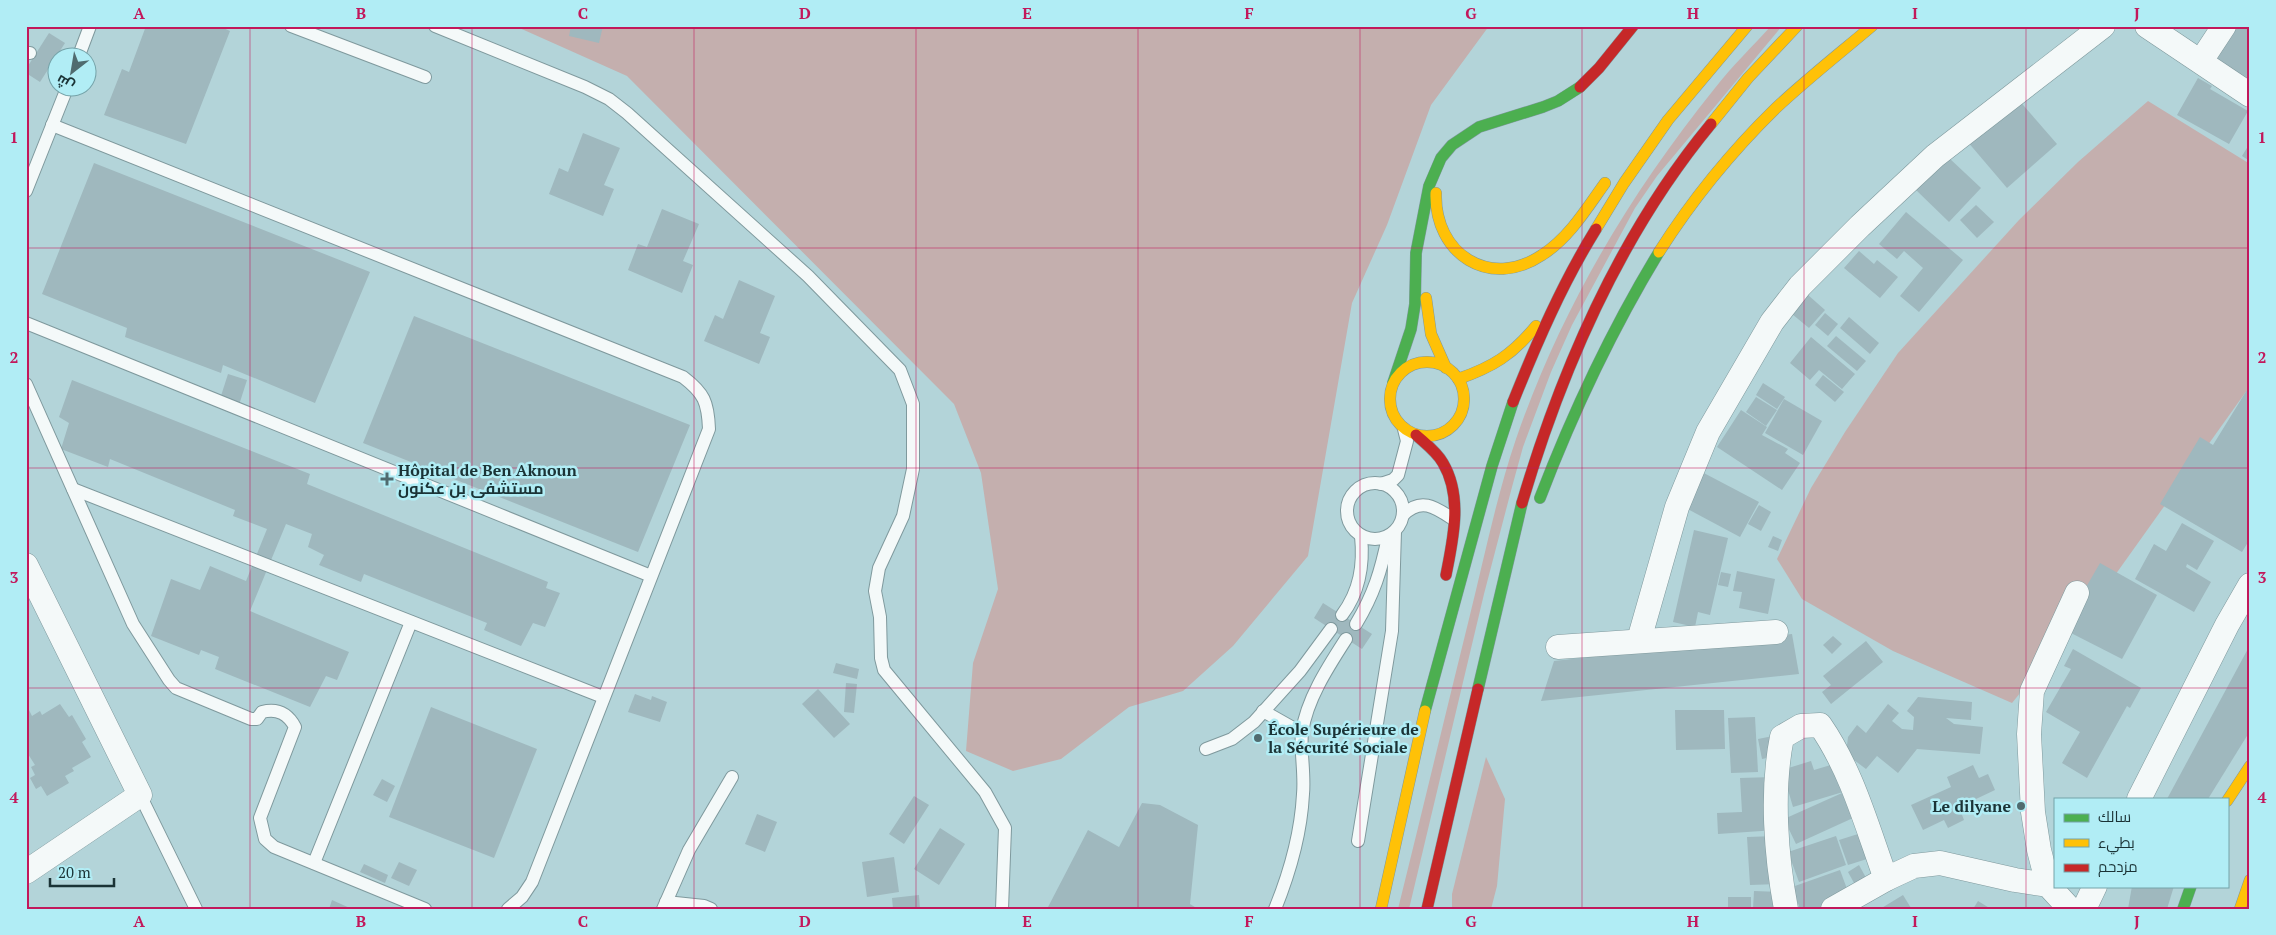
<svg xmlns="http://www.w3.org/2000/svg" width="2276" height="935" font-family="'PT Serif',Cairo,serif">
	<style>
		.green { fill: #c4afae }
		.building { fill: #9fb8be }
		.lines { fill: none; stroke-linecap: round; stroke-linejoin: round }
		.lane-casing { stroke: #7f999d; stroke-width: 14 }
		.street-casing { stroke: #7f999d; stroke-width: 25 }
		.fast-casing { stroke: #7f999d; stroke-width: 12 }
		.slow-casing { stroke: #7f999d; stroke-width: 12 }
		.jam-casing { stroke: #7f999d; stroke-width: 12 }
		.lane { stroke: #f4f9f9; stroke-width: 12 }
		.street { stroke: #f4f9f9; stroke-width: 24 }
		.fast { stroke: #4caf50; stroke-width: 11 }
		.slow { stroke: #ffc107; stroke-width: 11 }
		.jam { stroke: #c62828; stroke-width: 11 }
		.grid { fill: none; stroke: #c2185b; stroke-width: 1; stroke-opacity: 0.55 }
		.poi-dot { fill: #506b6f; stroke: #b1edf5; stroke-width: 2 }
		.labels { text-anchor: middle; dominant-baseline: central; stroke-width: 5; stroke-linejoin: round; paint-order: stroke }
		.poi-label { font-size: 16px; font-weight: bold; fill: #1b3336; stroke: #b1edf5; text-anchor: start }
		.neatline { fill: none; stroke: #c2185b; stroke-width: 2 }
		.grid-label { font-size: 16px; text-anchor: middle; font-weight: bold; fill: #c2185b }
	</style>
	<rect width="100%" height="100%" fill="#b3d4d9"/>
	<g class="green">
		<polygon points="515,26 1489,26 1431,105 1387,225 1352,303 1308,556 1233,646 1183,691 1129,707 1061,759 1013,771 966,751 973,663 998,589 981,473 954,404 627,76"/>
		<path d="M1771 26H1782L1657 176 1635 208 1572 325 1551 372 1523 447 1512 487 1484 594 1409 909H1398C1422 812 1445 716 1469 619 1484 559 1496 498 1516 439 1561 309 1629 195 1715 88 1732 66 1752 47 1771 26Z"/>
		<polygon points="2148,101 2250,164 2250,386 2108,585 2012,703 1893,651 1802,599 1777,559 1811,488 1845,432 1898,353 2019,220 2078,162"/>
		<polygon points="1486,757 1505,799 1497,886 1491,909 1452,909 1452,894"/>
	</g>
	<g class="building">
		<polygon points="146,26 219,26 230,31 186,144 104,115 122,69 129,72"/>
		<polygon points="571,26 603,26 599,43 569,36"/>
		<polygon points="2227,26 2250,26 2250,38 2247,43 2250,45 2250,86 2207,60"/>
		<polygon points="49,33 65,43 40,82 26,73 26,69"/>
		<polygon points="2198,78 2212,86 2210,89 2248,111 2229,144 2177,115"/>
		<polygon points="2017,98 2057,144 2007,188 1967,141"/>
		<polygon points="583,133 620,148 604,185 614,189 603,216 549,194 559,168 568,172"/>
		<polygon points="2250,143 2250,161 2242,156"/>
		<polygon points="1948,157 1981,188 1949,222 1916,190"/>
		<polygon points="94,163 370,272 315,403 223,365 221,373 125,337 127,328 42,294"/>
		<polygon points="1976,205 1994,222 1977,238 1960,220"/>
		<polygon points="662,209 699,224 683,261 693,265 682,293 628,270 638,244 647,247"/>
		<polygon points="1906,212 1963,260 1919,312 1900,296 1923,268 1904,251 1897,259 1879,244"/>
		<polygon points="1859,251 1874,264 1877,260 1898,277 1880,298 1844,268"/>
		<polygon points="739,280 775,296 760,333 770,337 759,364 704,341 715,315 723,319"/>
		<polygon points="1808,295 1825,310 1809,328 1792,314"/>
		<polygon points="1825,313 1838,324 1828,336 1815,325"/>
		<polygon points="414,316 690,425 638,552 363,443"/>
		<polygon points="1849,317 1879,343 1870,354 1840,328"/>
		<polygon points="1836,336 1866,361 1857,371 1827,346"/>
		<polygon points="1811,337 1855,374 1842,389 1819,370 1810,380 1790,363"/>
		<polygon points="228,374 247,380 239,405 220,399"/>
		<polygon points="1823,375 1844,392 1835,402 1815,385"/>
		<polygon points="72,380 310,474 307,484 548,582 546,588 560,593 545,627 533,623 521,646 484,630 487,623 364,574 361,582 319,565 324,555 308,547 312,534 286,524 250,611 349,652 337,680 326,676 310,707 215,669 219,657 201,650 199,655 151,636 171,579 200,590 210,566 246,581 267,529 233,516 235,510 110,459 108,467 61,449 69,423 59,417"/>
		<polygon points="1763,383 1785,397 1777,409 1756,395"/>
		<polygon points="2250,385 2250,539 2242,552 2160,504 2200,437 2213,445"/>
		<polygon points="1756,397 1777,410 1766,426 1746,412"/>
		<polygon points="1784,399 1822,421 1803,455 1765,433"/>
		<polygon points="1741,410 1767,427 1762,435 1788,449 1785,453 1800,463 1782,490 1717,447"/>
		<polygon points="1700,471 1759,502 1740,537 1682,506"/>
		<polygon points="1759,505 1771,512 1761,531 1748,524"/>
		<polygon points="2182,523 2214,541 2197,570 2187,564 2186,567 2211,582 2194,612 2135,579 2154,544 2166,551"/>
		<polygon points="1694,530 1728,538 1710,615 1698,612 1695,627 1673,622"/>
		<polygon points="1773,536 1782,540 1778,551 1768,547"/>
		<polygon points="2100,563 2157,595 2122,659 2069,632 2074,608"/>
		<polygon points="1737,571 1775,579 1768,614 1739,608 1742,592 1733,591"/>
		<polygon points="1721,572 1731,574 1728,587 1718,585"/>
		<polygon points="1323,603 1372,634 1362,649 1314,618"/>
		<polygon points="1792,634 1799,674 1541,701 1554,661"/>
		<polygon points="1833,636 1842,644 1832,654 1823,645"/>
		<polygon points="1866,641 1883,662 1831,704 1822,692 1831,685 1823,676"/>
		<polygon points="2250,645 2250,731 2208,799 2167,799"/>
		<polygon points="2073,649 2141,688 2130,708 2127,706 2087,778 2062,763 2080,732 2046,712 2071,669 2064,666"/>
		<polygon points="836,663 859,669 857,679 833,673"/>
		<polygon points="846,683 857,684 854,713 844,712"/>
		<polygon points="818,689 850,724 834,738 802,704"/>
		<polygon points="635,694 651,700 652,696 667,702 660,722 628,712"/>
		<polygon points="1918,697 1972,702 1971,720 1946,718 1954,724 1983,727 1980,754 1917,749 1898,773 1877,756 1866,769 1846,754 1848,737 1857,725 1866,733 1888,704 1899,713 1892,721 1902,729 1913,730 1914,717 1907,711"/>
		<polygon points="60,704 69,717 72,715 86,739 82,742 91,757 72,768 74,771 65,776 69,783 47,796 41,786 36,789 30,778 35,775 31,767 35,765 28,754 26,755 26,711 29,710 32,716 40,711 42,715"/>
		<polygon points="431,707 537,749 494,858 389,817"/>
		<polygon points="1675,710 1724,710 1725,749 1676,750"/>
		<polygon points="1755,717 1758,772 1731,773 1728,718"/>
		<polygon points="1773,736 1777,756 1762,759 1758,739"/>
		<polygon points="1811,761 1814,770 1834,764 1843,792 1793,807 1782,770"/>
		<polygon points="1973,765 1979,778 1988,774 1995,790 1959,807 1964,820 1948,828 1944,820 1923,830 1911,805 1951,787 1947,777"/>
		<polygon points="1773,777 1776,830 1718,834 1717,813 1742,812 1740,778"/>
		<polygon points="382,779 395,786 387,802 373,795"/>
		<polygon points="1842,793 1853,818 1796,844 1784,819"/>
		<polygon points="914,796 929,805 904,844 889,834"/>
		<polygon points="1142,803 1160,805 1198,825 1190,904 1198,909 1047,909 1088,830 1119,847"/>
		<polygon points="757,814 777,822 765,852 745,844"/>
		<polygon points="940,828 965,844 939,885 914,869"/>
		<polygon points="1858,834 1867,859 1848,865 1839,840"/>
		<polygon points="1776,836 1779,884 1750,885 1747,837"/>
		<polygon points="1836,836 1846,865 1799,882 1788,852"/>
		<polygon points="894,857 899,892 867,897 862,862"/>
		<polygon points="399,862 417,870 409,886 391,878"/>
		<polygon points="364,864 388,875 385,883 360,872"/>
		<polygon points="1859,865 1870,885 1859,892 1848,872"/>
		<polygon points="1840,870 1850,897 1814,909 1800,909 1792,887"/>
		<polygon points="2132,886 2174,886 2167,909 2128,909"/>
		<polygon points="1754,891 1781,892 1780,909 1753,909"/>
		<polygon points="919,895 920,909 893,909 892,898"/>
		<polygon points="1903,895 1911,908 1880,909"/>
		<rect x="1728" y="897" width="23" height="12"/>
		<polygon points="332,900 352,909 329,909"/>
		<polygon points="1978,901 1991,909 1973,909"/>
	</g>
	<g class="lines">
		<defs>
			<g id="lane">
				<polyline points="291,26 425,77"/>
				<polyline points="435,26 585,87 609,99 627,113 808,276 900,370 913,404 913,469 903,516 879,568 875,591 880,617 881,658 884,670 985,792 1005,828 1002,909"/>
				<polyline points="26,53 30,53"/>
				<polyline points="78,58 90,26"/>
				<path d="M52 125 683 377C704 393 708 402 709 429L532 882 522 897 508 909"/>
				<polyline points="26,191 67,88"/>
				<polyline points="26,323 651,576"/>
				<path d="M26 384 133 624 169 680 176 688 251 719H257L262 712C278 708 288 714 295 727L260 818 265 839 274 847 425 909"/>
				<circle cx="1375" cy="511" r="28"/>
				<polyline points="1381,484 1393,480 1398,475 1407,441 1404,429"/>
				<polyline points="73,489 603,697"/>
				<path d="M1403 515C1421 497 1435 507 1453 519"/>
				<path d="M1342 615C1360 591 1364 565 1361 536"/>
				<path d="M1356 624C1374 594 1381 571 1388 537"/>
				<polyline points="1263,711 1302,733"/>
				<polyline points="1206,749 1232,739 1254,722 1300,671 1331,629"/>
				<polyline points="140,795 196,909"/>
				<polyline points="1358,841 1392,631 1395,531"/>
				<polyline points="314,863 411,622"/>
				<polyline points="666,902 704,906 711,909"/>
				<polyline points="663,909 689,850 732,777"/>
				<path d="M1275 909C1290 872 1301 833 1303 794 1305 774 1300 750 1302 732 1307 699 1328 667 1346 639"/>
			</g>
			<g id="street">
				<polyline points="2147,26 2250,95"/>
				<polyline points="2201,61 2224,26"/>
				<polyline points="26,565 140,795 26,872"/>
				<polyline points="1639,640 1677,507 1708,432 1772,322 1800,286 1860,226 1935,156 2103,26"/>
				<polyline points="1558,647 1776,632"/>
				<polyline points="2139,799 2227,625 2250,585"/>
				<polyline points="2048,885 2039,850 2033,812 2029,734 2032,691 2077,593"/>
				<path d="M1786 909C1776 856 1771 791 1782 737L1801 726 1820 725C1852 771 1867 827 1886 879"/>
				<polyline points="1833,909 1886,879 1914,866 1940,863 2015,880 2048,885 2070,909"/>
				<polyline points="2084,909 2095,886"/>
			</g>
			<g id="fast">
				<polyline points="1393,383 1411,329 1415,304 1416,253 1429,186 1441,158 1452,145 1479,127 1543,107 1558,101 1580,87"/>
				<path d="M1540 498C1573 412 1611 331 1659 252"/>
				<polyline points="1478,689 1522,503"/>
				<polyline points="1425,711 1492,466 1513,402"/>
				<polyline points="2183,909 2191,886"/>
			</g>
			<g id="slow">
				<polyline points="1711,124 1748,78 1797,26"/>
				<path d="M1436 193C1434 254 1490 290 1542 255 1569 238 1587 208 1605 183"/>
				<polyline points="1596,229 1624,183 1668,120 1747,26"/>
				<path d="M1659 252C1692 200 1732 151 1776 108 1807 79 1840 53 1872 26"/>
				<polyline points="1426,298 1431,334 1446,368"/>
				<circle cx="1427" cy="399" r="37"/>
				<path d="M1458 379C1493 367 1512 355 1536 326"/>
				<polyline points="2227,801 2250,766"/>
				<polyline points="1381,909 1425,711"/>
				<polyline points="2240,909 2250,880"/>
			</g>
			<g id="jam">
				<polyline points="1580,87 1599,68 1633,26"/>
				<path d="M1513 402C1537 342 1562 284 1596 229"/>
				<path d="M1416 435C1426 444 1437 452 1443 463 1463 497 1453 539 1446 575"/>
				<path d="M1522 503C1562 368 1620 234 1711 124"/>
				<polyline points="1427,909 1478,689"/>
			</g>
		</defs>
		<use href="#lane" class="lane-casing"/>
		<use href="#street" class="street-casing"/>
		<use href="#fast" class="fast-casing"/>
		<use href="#slow" class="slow-casing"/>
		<use href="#jam" class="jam-casing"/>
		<use href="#lane" class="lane"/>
		<use href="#street" class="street"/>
		<use href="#fast" class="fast"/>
		<use href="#slow" class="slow"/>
		<use href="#jam" class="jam"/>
	</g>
	<path class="grid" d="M250 26V909M472 26V909M694 26V909M916 26V909M1138 26V909M1360 26V909M1582 26V909M1804 26V909M2026 26V909M26 248H2250M26 468H2250M26 688H2250"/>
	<g class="poi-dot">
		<path d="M384.5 471.5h5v5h5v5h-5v5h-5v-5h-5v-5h5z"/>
		<circle cx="1258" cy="738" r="5"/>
		<circle cx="2021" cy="806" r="5"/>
	</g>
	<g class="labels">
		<g class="poi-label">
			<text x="398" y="470">Hôpital de Ben Aknoun<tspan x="398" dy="18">مستشفى بن عكنون</tspan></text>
			<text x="1268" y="729">École Supérieure de<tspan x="1268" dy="18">la Sécurité Sociale</tspan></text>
			<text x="2011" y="806" text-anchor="end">Le dilyane</text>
		</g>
	</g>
	<rect width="2276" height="935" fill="none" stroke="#b1edf5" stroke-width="55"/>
	<rect x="2054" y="798" width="175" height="90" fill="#b1edf5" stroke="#75a3a9"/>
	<rect x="2064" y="814" width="25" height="8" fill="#4caf50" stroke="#75a3a9"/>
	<text x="2098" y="822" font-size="15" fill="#1b3336">سالك</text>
	<rect x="2064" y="839" width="25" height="8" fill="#ffc107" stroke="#75a3a9"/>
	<text x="2098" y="848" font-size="15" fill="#1b3336">بطيء</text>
	<rect x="2064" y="864" width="25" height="8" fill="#c62828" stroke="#75a3a9"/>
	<text x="2098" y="872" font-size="15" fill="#1b3336">مزدحم</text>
	<g transform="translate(72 72) rotate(211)"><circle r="24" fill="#b1edf5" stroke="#75a3a9"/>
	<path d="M0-4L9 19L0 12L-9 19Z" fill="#506b6f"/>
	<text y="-8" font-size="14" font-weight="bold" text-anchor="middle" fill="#1b3336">ش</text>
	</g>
	<path d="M50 878v8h64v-8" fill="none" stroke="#1b3336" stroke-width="2.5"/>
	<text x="58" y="878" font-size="15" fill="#1b3336" stroke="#b1edf5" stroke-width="4" paint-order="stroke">20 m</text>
	<rect x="28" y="28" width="2220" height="880" class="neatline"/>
	<g class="grid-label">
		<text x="139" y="19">A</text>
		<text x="361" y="19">B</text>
		<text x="583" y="19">C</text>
		<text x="805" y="19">D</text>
		<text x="1027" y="19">E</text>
		<text x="1249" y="19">F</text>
		<text x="1471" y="19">G</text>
		<text x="1693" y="19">H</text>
		<text x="1915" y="19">I</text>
		<text x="2137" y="19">J</text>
		<text x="14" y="143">1</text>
		<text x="2262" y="143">1</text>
		<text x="14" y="363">2</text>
		<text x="2262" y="363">2</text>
		<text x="14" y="583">3</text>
		<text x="2262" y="583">3</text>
		<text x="14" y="803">4</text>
		<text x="2262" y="803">4</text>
		<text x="139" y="927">A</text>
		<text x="361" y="927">B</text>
		<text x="583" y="927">C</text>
		<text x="805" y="927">D</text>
		<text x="1027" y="927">E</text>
		<text x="1249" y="927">F</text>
		<text x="1471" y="927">G</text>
		<text x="1693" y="927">H</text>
		<text x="1915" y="927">I</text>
		<text x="2137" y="927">J</text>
	</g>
</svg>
